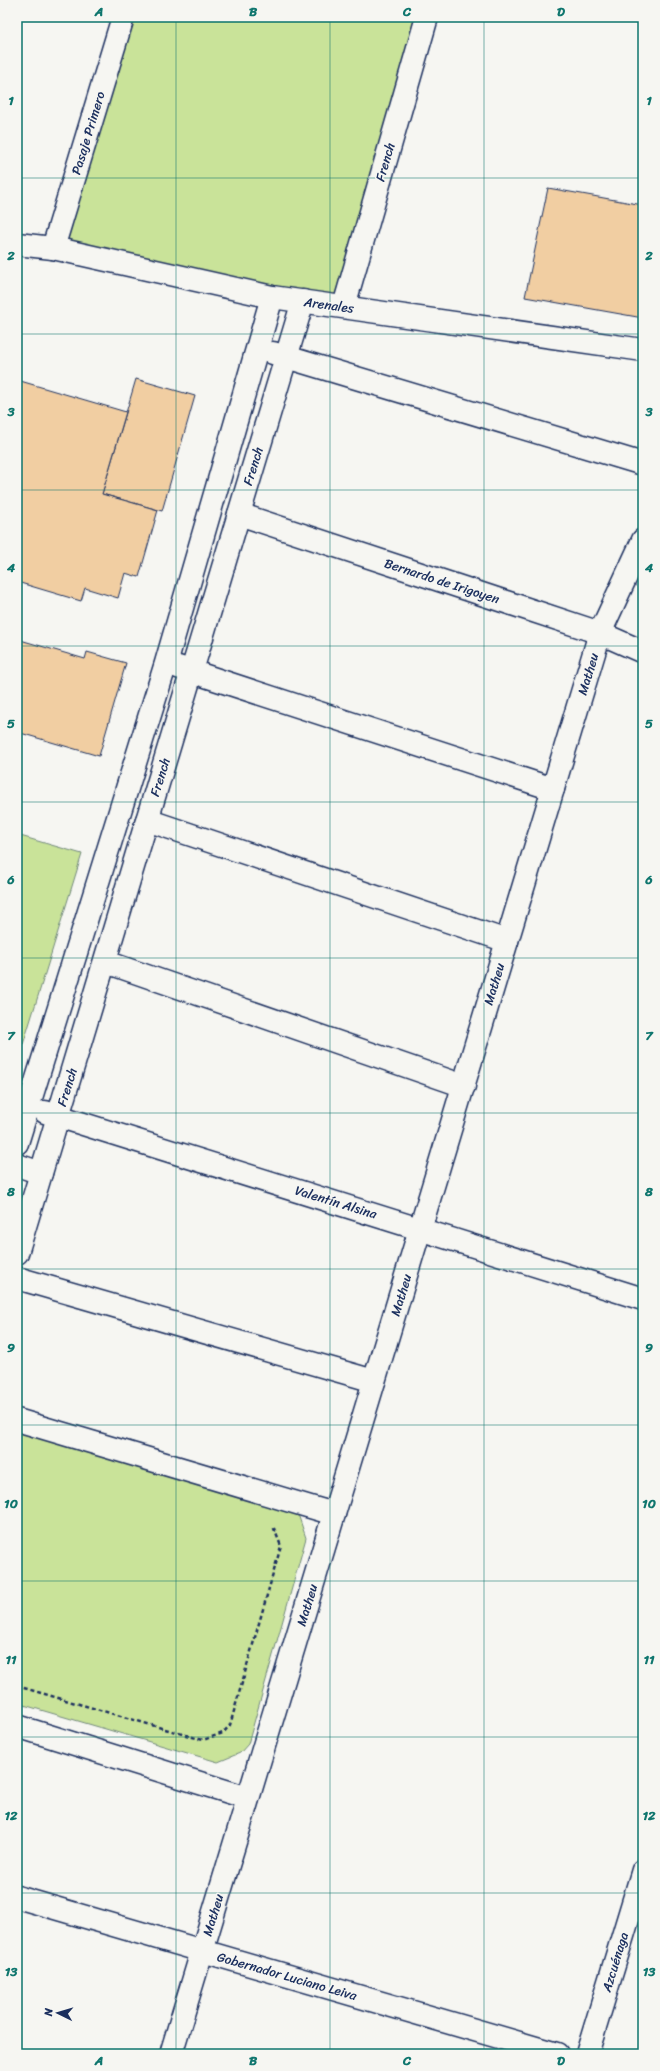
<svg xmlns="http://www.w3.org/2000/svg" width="660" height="2071" font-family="Sriracha,sans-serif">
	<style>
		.green { fill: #c9e399; stroke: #72897c }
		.building { fill: #f1cea2; stroke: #1b2f5e }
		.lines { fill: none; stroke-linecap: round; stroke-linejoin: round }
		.street-casing { stroke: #1b2f5e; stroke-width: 25 }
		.path { stroke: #1b2f5e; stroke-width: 2.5; stroke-dasharray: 4 3; stroke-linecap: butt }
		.street { stroke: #f6f6f2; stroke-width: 22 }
		.grid { fill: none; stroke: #0f766e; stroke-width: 1; stroke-opacity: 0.55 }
		.labels { text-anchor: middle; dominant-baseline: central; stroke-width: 3; stroke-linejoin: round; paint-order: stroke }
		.street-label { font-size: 13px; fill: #1b2f5e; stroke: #f6f6f2 }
		.neatline { fill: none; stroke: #0f766e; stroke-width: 1.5 }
		.grid-label { font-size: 13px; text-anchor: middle; font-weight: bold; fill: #0f766e }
	</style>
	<rect width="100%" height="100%" fill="#f6f6f2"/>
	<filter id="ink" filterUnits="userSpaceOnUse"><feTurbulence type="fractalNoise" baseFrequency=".025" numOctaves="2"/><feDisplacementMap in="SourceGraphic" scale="8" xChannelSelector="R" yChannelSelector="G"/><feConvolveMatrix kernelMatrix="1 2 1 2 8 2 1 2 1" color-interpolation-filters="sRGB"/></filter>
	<g filter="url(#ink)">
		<g class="green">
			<polygon points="123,17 427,17 344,306 53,248"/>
			<polygon points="17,835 82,854 17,1064"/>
			<polygon points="17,1426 286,1508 299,1517 306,1538 248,1744 240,1753 218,1762 17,1703"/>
		</g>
		<g class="building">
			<polygon points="548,188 643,205 643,318 525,297"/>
			<polygon points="136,379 195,396 162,511 102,494"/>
			<polygon points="17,380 126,412 102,494 158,510 139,577 125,573 118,598 85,588 81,601 17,582"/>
			<polygon points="17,639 85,659 87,652 126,663 99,756 17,732"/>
		</g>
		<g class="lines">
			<defs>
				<g id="street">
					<polyline points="17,244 53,248 272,297 643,350"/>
					<polyline points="53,248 123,17"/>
					<polyline points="344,306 427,17"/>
					<polyline points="273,353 643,464"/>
					<polyline points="239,514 600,633 643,652"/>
					<polyline points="178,667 553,789"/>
					<polyline points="147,820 507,941"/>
					<polyline points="106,962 464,1086"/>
					<polyline points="45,1112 643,1299"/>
					<polyline points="17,1143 166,663 272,297"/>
					<polyline points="17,1165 41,1173"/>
					<polyline points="17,1253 303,301"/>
					<polyline points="17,1278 374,1381"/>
					<polyline points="17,1420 334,1514"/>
					<polyline points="17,1726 248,1798"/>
					<polyline points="17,1897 557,2054"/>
					<polyline points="171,2054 600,633 643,540"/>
					<polyline points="587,2054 643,1870"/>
				</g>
			</defs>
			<use href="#street" class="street-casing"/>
			<polyline class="path" points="17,1686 203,1740 223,1733 230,1725 281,1546 273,1526"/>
			<use href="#street" class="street"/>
		</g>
	</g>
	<path class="grid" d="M176 17V2054M330 17V2054M484 17V2054M17 178H643M17 334H643M17 490H643M17 646H643M17 802H643M17 958H643M17 1113H643M17 1269H643M17 1425H643M17 1581H643M17 1737H643M17 1893H643"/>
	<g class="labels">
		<g class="street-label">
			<text transform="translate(88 133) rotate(-73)">Pasaje Primero</text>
			<text transform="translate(385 162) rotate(-74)">French</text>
			<text transform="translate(329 305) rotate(8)">Arenales</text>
			<text transform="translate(253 466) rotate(-73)">French</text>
			<text transform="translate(442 581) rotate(18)">Bernardo de Irigoyen</text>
			<text transform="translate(588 674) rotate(-73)">Matheu</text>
			<text transform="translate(160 777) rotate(-73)">French</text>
			<text transform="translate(494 984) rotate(-73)">Matheu</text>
			<text transform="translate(67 1087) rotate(-73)">French</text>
			<text transform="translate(336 1202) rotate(17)">Valentín Alsina</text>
			<text transform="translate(401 1295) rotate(-73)">Matheu</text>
			<text transform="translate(307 1605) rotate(-73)">Matheu</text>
			<text transform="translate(213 1915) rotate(-73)">Matheu</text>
			<text transform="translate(615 1962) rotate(-73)">Azcuénaga</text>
			<text transform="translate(287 1976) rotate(16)">Gobernador Luciano Leiva</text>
		</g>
	</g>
	<rect width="660" height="2071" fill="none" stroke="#f6f6f2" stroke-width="44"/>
	<g transform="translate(58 2013) rotate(275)" stroke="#f6f6f2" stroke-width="3" paint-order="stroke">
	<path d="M0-3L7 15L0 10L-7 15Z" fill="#1b2f5e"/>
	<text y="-6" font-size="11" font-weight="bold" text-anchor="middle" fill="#1b2f5e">N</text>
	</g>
	<rect x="22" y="22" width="616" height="2027" class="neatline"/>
	<g class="grid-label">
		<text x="99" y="16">A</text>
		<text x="253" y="16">B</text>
		<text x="407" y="16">C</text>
		<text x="561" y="16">D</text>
		<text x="11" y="105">1</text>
		<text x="649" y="105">1</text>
		<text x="11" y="260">2</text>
		<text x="649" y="260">2</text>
		<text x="11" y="416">3</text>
		<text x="649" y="416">3</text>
		<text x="11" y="572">4</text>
		<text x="649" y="572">4</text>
		<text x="11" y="728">5</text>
		<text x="649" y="728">5</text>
		<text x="11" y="884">6</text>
		<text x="649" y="884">6</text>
		<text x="11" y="1040">7</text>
		<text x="649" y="1040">7</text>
		<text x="11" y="1196">8</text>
		<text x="649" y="1196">8</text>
		<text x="11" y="1352">9</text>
		<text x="649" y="1352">9</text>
		<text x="11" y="1508">10</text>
		<text x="649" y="1508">10</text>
		<text x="11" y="1664">11</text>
		<text x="649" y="1664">11</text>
		<text x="11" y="1820">12</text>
		<text x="649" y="1820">12</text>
		<text x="11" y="1976">13</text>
		<text x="649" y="1976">13</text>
		<text x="99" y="2065">A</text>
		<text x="253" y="2065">B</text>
		<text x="407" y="2065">C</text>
		<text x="561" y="2065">D</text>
	</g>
</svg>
